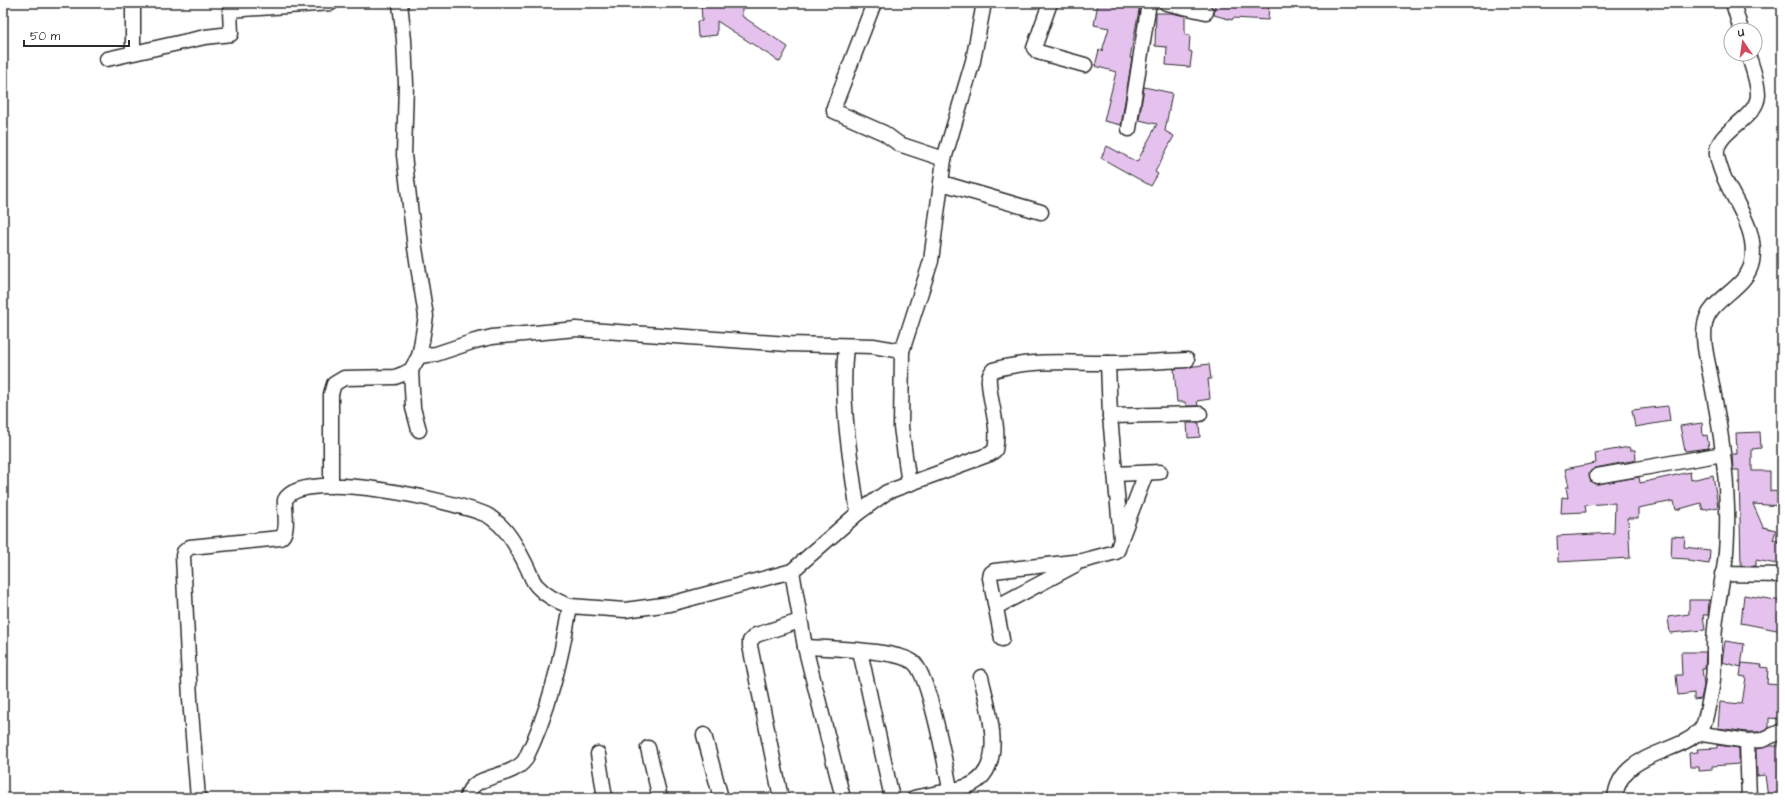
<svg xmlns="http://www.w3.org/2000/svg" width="1785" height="801" font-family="'Architects Daughter',sans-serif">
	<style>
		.building { fill: #e5c2ee; stroke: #2b2b2b }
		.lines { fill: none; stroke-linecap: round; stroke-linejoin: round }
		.minor-casing { stroke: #2b2b2b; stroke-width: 17 }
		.minor { stroke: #fff; stroke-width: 14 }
	</style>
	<rect width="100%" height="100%" fill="#fff"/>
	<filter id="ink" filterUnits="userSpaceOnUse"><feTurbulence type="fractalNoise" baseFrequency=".025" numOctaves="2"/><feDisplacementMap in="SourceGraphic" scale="8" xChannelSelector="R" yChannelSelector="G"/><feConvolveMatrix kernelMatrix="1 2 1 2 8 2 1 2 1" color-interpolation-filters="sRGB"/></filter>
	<g filter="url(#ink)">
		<g class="building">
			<polygon points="701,3 742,5 742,16 788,47 780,62 717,21 717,35 698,37 697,21 702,21"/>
			<polygon points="1098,3 1140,5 1130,58 1132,58 1121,125 1104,121 1116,72 1095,66 1099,50 1102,51 1109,28 1094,25"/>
			<polygon points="1215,3 1269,3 1268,20 1233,18 1232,20 1214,15"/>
			<polygon points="1156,13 1171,13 1185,16 1185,35 1190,35 1189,51 1192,52 1190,67 1166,65 1167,47 1155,46"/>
			<polygon points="1144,87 1172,93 1165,131 1174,136 1155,172 1158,174 1151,186 1101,158 1107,146 1137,162 1157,124 1139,120"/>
			<polygon points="1209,364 1211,379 1208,379 1210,399 1197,401 1198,406 1186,406 1185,402 1177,402 1174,369"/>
			<polygon points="1668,406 1670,421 1635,427 1632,410"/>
			<polygon points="1187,423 1199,423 1200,437 1188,438"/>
			<polygon points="1702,423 1703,436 1707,435 1709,448 1685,451 1680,426"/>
			<polygon points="1760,432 1761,448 1752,449 1752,471 1770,471 1770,491 1781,492 1780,506 1753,504 1763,527 1776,530 1773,540 1782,542 1782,565 1756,560 1756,566 1741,566 1739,470 1733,470 1732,454 1737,454 1736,433"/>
			<polygon points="1629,447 1630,450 1635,450 1636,460 1595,468 1589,473 1591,482 1598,484 1639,477 1640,483 1690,472 1691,480 1713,475 1718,507 1703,510 1701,503 1676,510 1674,501 1638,508 1638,518 1628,518 1630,558 1558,562 1557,536 1614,533 1615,503 1585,505 1586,512 1561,513 1562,497 1568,498 1566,487 1569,487 1565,469 1596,463 1595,453"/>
			<polygon points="1672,536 1685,537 1684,547 1710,550 1709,564 1688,561 1688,559 1671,558"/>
			<polygon points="1744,595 1782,601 1782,631 1741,623"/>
			<polygon points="1689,600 1709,600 1708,615 1703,615 1705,630 1670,633 1668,617 1689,614"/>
			<polygon points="1725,641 1744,644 1741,667 1722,662"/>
			<polygon points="1681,652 1706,652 1705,669 1702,669 1704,685 1701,699 1694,700 1694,693 1678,695 1676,675 1682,675"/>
			<polygon points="1742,663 1762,665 1761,667 1768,668 1767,684 1782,685 1782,719 1769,718 1769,728 1760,732 1747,732 1718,728 1720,702 1742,704 1746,677 1740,676"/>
			<polygon points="1717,745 1739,748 1739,764 1712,766 1712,770 1699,771 1699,767 1690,767 1689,753 1698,752 1697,749 1717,748"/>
			<polygon points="1769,746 1781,746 1782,798 1768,798 1765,775 1757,776 1756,749"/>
		</g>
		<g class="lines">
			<defs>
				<g id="minor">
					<polyline points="133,3 133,52"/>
					<polyline points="874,3 834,107 834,111 884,133 899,144 944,159"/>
					<polyline points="1050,3 1034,48 1038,52 1085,65"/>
					<polyline points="1166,3 1206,12"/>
					<polyline points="1733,3 1741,30"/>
					<polyline points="107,59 205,37 231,34 230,10 331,3"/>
					<polyline points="1129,129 1149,3"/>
					<polyline points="942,183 1041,212"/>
					<path d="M846 346C840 402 850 457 858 513"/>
					<polyline points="419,356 436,354 475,341 492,337 576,329 788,344 873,346 902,351"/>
					<polyline points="411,370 413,408 419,430"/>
					<polyline points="1110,416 1200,414"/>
					<polyline points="1115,474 1160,472"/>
					<polyline points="1597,476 1723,454"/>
					<polyline points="909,484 901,427 902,351 931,261 944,159 973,61 984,3"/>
					<polyline points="331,486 331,394 334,384 344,378 395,377 403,374 411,370 419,356 421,346 426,316 415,248 404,155 406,84 404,40 400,3"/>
					<polyline points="1122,536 1146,473"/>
					<polyline points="792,571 805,647 843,798"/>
					<polyline points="1722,574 1782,575"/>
					<polyline points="996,607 1075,565"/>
					<polyline points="1002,639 990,578 991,573 994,571 1082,561 1116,552 1118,549 1121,539 1110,416 1108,363"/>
					<path d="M805 647C827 648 897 650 913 662 929 673 946 767 950 789"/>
					<polyline points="860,651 892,798"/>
					<polyline points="1696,733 1747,741 1749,798"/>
					<polyline points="704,735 721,798"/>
					<polyline points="1747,741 1762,740 1782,731"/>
					<polyline points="648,748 660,798"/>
					<polyline points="598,754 605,798"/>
					<path d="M198 798 190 699 183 556 184 552 190 547 280 538C290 532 284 511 285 500 302 466 457 502 487 515 491 517 495 521 499 524 511 535 520 553 527 567 530 573 532 581 537 586 546 596 558 602 570 606"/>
					<path d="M467 798C470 773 510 780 525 760 549 712 561 660 570 606L625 610 670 604 792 571 858 513 887 492 990 454 995 450C1000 426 990 405 989 382 988 378 990 374 993 370 1031 359 1069 363 1108 363 1134 363 1161 361 1187 360"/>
					<polyline points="781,798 750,646 750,641 756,635 800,621"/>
					<path d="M914 798C931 794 951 792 968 786 1009 770 988 708 981 677"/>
					<path d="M1615 798C1620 745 1696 756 1705 720 1708 706 1712 693 1713 679 1715 662 1713 645 1715 628 1717 606 1722 584 1725 562 1729 529 1727 485 1723 453 1720 426 1715 400 1710 374 1707 358 1702 341 1705 324 1709 299 1747 289 1752 262 1759 222 1723 192 1717 155 1714 131 1757 120 1758 95 1758 81 1752 67 1748 54"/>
				</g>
			</defs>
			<use href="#minor" class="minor-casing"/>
			<use href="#minor" class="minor"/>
		</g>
	</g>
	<rect width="1785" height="801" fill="none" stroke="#fff" stroke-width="16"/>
	<rect x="8" y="8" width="1769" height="785" fill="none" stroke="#2b2b2b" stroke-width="1.5" filter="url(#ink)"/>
	<g transform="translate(1743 42) rotate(347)"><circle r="19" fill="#ffffff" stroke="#aaaaaa"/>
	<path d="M0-3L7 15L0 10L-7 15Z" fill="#d1495b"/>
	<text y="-6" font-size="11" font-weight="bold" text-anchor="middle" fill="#2b2b2b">U</text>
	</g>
	<path d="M24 40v6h105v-6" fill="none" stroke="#2b2b2b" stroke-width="2"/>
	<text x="30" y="40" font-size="12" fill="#2b2b2b" stroke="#ffffff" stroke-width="3" paint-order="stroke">50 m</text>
</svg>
